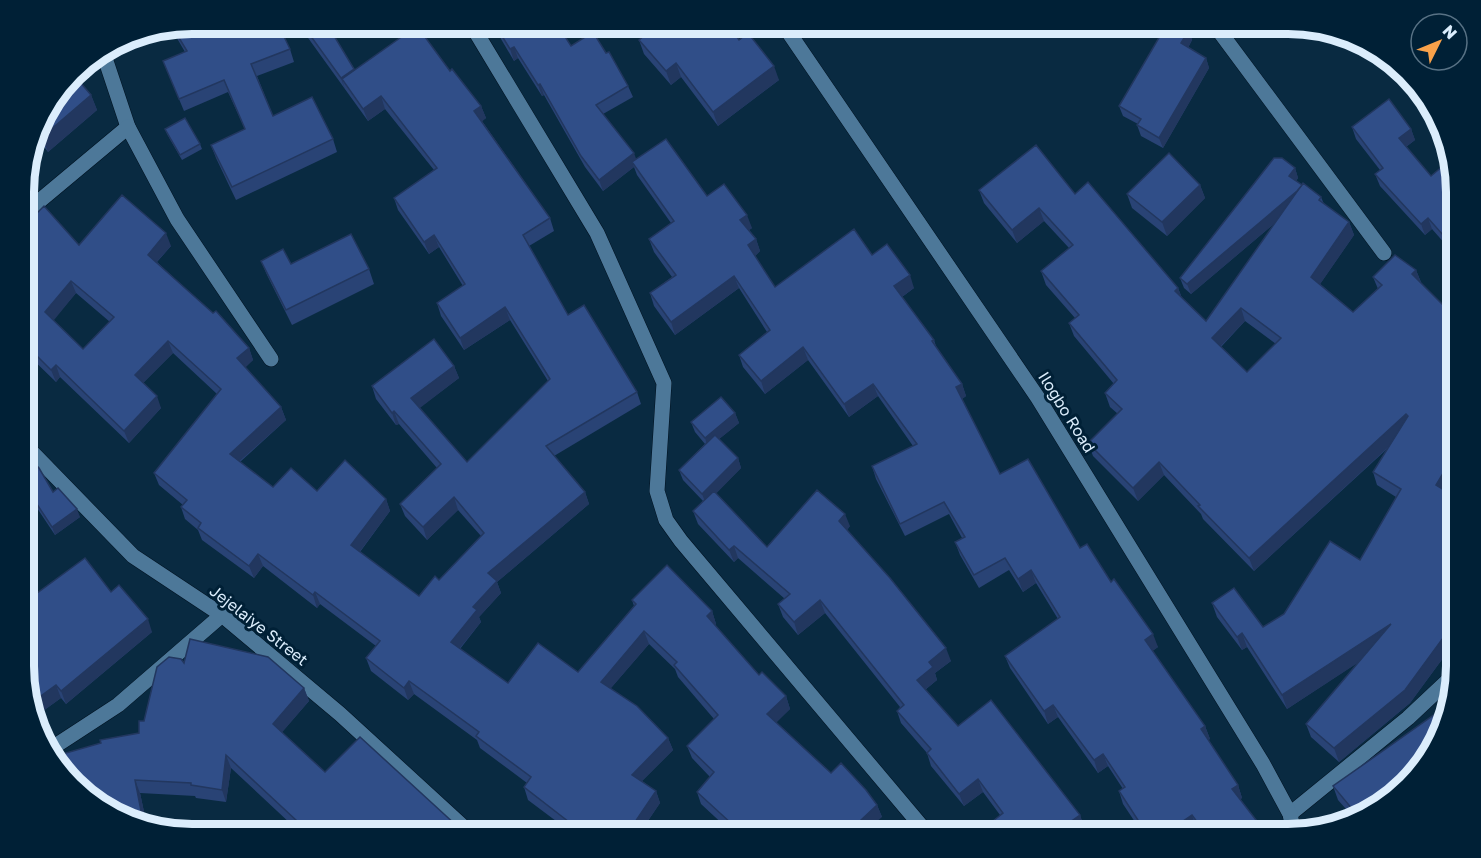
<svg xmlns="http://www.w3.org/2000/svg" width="1481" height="858" font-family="'Golos Text',sans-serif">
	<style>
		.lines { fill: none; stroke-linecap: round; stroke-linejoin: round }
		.street-casing { stroke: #001221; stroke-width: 16 }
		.secondary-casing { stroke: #001221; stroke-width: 16 }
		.street { stroke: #4d7899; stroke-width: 15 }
		.secondary { stroke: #4d7899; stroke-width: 15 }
		.wall { fill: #294375; fill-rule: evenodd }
		.shaded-wall { fill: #22375f }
		.building { fill: #304e88; stroke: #22375f; stroke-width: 1.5; fill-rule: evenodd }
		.labels { text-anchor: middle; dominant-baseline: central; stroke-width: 6; stroke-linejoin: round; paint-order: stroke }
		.street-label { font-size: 16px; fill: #dbedfc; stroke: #002036 }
		.rim { fill: none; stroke: #dbedfc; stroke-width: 8 }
	</style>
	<rect width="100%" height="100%" fill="#092a41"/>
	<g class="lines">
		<defs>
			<g id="street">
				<polyline points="471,24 597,233 664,383 657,491 666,520 681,541 928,834"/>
				<polyline points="1214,24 1384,253"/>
				<polyline points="103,52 128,127 177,219 271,359"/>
				<polyline points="25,213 128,127"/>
				<polyline points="25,445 133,556 222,615 340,714 471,834"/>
				<polyline points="49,750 118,705 222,615"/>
				<polyline points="1290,814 1408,718 1457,672"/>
			</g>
			<polyline id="secondary" points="783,24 1038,398 1263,764 1290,814 1294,834"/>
		</defs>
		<use href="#street" class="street-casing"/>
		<use href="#secondary" class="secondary-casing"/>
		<use href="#street" class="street"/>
		<use href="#secondary" class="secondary"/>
	</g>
	<g class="wall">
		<polygon points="192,24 290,49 294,62 257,76 273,116 333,139 337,152 236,200 216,158 211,145 245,129 228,92 184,111 163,61 185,52 171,28"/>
		<path d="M298 24H327L355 70 450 71 481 106 486 118 482 121 550 218 554 231 529 246 568 315 637 392 641 404 554 456 585 492 589 504 497 582 501 593 479 617 481 622 460 649 508 683 578 672 634 606 632 600 712 611 716 624 715 625 759 675 786 696 790 709 776 722 831 773 877 805 882 817 728 829 701 804 697 792 710 777 692 758 687 746 714 719 678 677 675 669 649 644 610 689 668 738 673 750 642 781 656 791 660 803 639 834H555L564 827 528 800 524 787 527 783 480 748 477 740 414 694 408 700 371 671 366 658 376 646 320 604 317 608 263 566 254 578 202 540 198 530 185 519 181 507 183 505 159 485 154 473 217 394 173 353 143 383 161 408 129 443 60 377 56 382 25 352V225L79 245 171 246 157 262 249 348 253 360 245 367 281 407 286 420 240 462 273 487 317 491 386 499 390 511 360 552 419 596 439 580 481 536 458 510 427 540 405 516 400 504 437 468 399 424 396 425 376 399 372 386 454 366 459 378 419 408 467 462 548 381 510 320 464 350 441 316 437 303 463 286 439 247 429 254 398 210 394 198 434 170 385 109 368 121ZM76 293 110 322 83 349 53 320Z"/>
		<polygon points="497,28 606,53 628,86 633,97 603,114 636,160 707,196 752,228 749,230 756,239 760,251 755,256 775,287 872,255 914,288 902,297 934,340 937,349 962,384 966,396 962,399 1000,474 1080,548 1111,582 1158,647 1152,651 1205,726 1210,739 1208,740 1238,785 1242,798 1240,799 1256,820 1261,833 1201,834 1196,828 1188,834 1143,834 1123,804 1119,791 1123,789 1108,766 1098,773 1058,717 1048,724 1010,668 1005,656 1058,619 1036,583 1023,592 1009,570 979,588 960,555 955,542 962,538 949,514 905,536 876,479 872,466 913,446 878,396 849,417 808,360 765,394 743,367 739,355 767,332 739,288 675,335 654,306 650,293 672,277 654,252 649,239 671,223 637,175 634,167 603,191 585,167 544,95 542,96 518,58 514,61 501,39"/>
		<polygon points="1189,30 1192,40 1188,48 1206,58 1209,68 1163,148 1141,136 1137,125 1138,124 1123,116 1119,106"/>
		<polygon points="639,40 739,40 779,80 718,126 681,77 671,85 644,54"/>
		<polygon points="91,95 97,110 48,152 36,136 42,118"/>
		<polygon points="1352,127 1411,129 1415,140 1406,147 1431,176 1457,181 1457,252 1454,254 1432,229 1425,235 1380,186 1375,174 1380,170 1356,139"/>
		<polygon points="165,129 200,144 202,149 182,160 167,134"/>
		<path d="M1295 168 1298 178 1296 181 1321 197 1324 204 1349 222 1354 235 1320 284 1353 312 1378 289 1373 277 1416 270 1421 282 1445 491 1457 498V639L1410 703 1339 762 1311 737 1306 724 1360 661 1287 709 1247 647 1242 650 1217 617 1212 603 1263 627 1284 614 1360 560 1396 497 1377 485 1373 472 1387 449 1254 571 1203 519 1201 514 1164 475 1138 501 1093 456 1088 443 1118 414 1110 407 1105 393 1114 384 1074 336 1069 323 1075 318 1046 285 1041 271 1069 248 1044 221 1017 243 984 203 979 190 1075 194 1178 288 1182 298 1206 321 1275 223 1191 294 1184 288 1180 278ZM1245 321 1276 344 1247 372 1221 347Z"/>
		<polygon points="1200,185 1205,198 1167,236 1132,208 1127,194"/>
		<polygon points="261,261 369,269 374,284 292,325 267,275"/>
		<polygon points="735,413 739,423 719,439 738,458 741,468 716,493 767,547 850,526 847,530 951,661 935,673 937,680 925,690 958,726 1080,815 1084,827 1079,832 1081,834 998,834 993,821 1000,815 983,792 964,806 931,766 927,753 901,723 897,711 900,707 825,613 798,635 783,617 778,604 785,599 738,558 734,562 698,524 693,511 703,501 683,480 679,470 705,444 695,432 691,422"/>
		<polygon points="25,458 53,492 80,517 55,535 25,490"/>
		<polygon points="111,592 152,632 66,704 61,698 36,716 25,687"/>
		<polygon points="184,663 304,688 309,701 282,732 325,772 457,826 460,834 284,834 292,825 231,768 226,802 196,798 195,796 140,793 146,821 108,811 144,721"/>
		<polygon points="1333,786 1373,811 1353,817 1338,800"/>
	</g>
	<g class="shaded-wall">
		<polygon points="1189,30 1192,40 1185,53 1181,43"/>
		<polygon points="514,47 518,58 514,61 510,49"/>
		<polygon points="1206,58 1209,68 1163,148 1159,138"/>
		<polygon points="676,63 681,77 671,85 666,71"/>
		<polygon points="774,66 779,80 718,126 713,112"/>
		<polygon points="354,69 359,81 342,79 345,90 341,78"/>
		<polygon points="540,84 544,95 542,96 538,85"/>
		<polygon points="91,95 97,110 48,152 42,137"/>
		<polygon points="381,96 385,109 368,121 363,109"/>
		<polygon points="481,106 486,118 479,124 474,111"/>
		<polygon points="1411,129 1415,140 1403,149 1399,138"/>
		<polygon points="634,153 638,164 632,162 634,167 603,191 599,180"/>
		<polygon points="1295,168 1298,178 1293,186 1289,176"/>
		<polygon points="1200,185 1205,198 1167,236 1162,222"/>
		<polygon points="1303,186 1307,196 1191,294 1187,284"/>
		<polygon points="1039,208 1044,221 1017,243 1012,230"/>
		<polygon points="747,215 752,228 745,233 740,220"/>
		<polygon points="1428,218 1432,229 1425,235 1421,224"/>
		<polygon points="1349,222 1354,235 1316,290 1311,277"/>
		<polygon points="166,233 171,246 152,267 148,255"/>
		<polygon points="434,235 439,247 429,254 424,242"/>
		<polygon points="756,239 760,251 753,258 748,245"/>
		<polygon points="1453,240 1457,249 1457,252 1454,254 1450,243"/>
		<polygon points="1416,270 1421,283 1412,274"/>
		<polygon points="910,275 914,288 899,299 894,286"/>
		<polygon points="734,276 739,288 675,335 671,322"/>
		<polygon points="71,281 76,293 50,325 45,312"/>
		<polygon points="1178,288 1183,301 1175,291"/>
		<polygon points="505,307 510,320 464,350 460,338"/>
		<polygon points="1241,308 1245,321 1216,351 1212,338"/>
		<polygon points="168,341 173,353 139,387 135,375"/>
		<polygon points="1457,345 1457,360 1452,349"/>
		<polygon points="803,347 808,360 765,394 761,381"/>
		<polygon points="249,348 253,360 242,371 237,358"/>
		<polygon points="56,365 60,377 56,382 51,370"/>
		<polygon points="454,366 459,378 416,411 411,398"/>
		<polygon points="873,384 878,396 849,417 844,404"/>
		<polygon points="962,384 966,396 961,400 956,387"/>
		<polygon points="157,396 161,408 129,443 124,431"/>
		<polygon points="281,407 286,420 234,466 230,454"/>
		<polygon points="394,411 399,424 396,425 392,413"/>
		<polygon points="735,413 739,423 708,448 705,438"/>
		<polygon points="1406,414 1410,427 1254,571 1249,558"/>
		<polygon points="1457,450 1457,471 1440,498 1436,485"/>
		<polygon points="738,458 741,468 706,504 702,494"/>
		<polygon points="1159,462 1164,475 1138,501 1133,488"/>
		<polygon points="585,492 589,504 497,582 501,593 479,617 481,622 455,654 451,642 488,573"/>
		<polygon points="454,497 458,510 427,540 423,527"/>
		<polygon points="386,499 390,511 355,558 351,545"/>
		<polygon points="77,509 80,517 55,535 52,527"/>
		<polygon points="845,514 850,526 844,534 839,521"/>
		<polygon points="734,546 738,558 734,562 729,550"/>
		<polygon points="258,554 263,566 254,578 249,566"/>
		<polygon points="1031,570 1036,583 1023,592 1018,579"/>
		<polygon points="315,592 320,604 317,608 313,595"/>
		<polygon points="820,600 825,613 798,635 794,622"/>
		<polygon points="712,611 716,624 711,629 707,616"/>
		<polygon points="148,619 152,632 66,704 61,691"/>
		<polygon points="1457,619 1457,639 1410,703 1339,762 1334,748"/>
		<polygon points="1391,624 1396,638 1287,709 1282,695"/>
		<polygon points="644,631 649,644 605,695 601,682"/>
		<polygon points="1242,633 1247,647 1242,650 1237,637"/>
		<polygon points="1153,634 1158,647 1150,653 1145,640"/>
		<polygon points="946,648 951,661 935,673 937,680 921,693 917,680 929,662"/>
		<polygon points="409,681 414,694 408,700 404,688"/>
		<polygon points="56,685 61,698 36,716 31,703"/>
		<polygon points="304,688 309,701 278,737 273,724"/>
		<polygon points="786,696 790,709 772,727 767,714"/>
		<polygon points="1053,705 1058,717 1048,724 1044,711"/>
		<polygon points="1205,726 1210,739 1206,742 1201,729"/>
		<polygon points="668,738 673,750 636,787 632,775"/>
		<polygon points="1103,754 1108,766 1098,773 1094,760"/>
		<polygon points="226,755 231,768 226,802 222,790"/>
		<polygon points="978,779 983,792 964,806 959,794"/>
		<polygon points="135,780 140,793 146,821 143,821"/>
		<polygon points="1238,785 1242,798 1237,802 1232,789"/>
		<polygon points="656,791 660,803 639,834 623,834"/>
		<polygon points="877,805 882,817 865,832 861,820"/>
		<polygon points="1080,815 1084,827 1076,834 1070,822"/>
		<polygon points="1192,815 1196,828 1188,834 1164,834"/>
		<polygon points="1256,820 1261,833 1242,834 1241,832"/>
		<polygon points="457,826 460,834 450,834 450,833"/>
	</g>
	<g class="building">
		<polygon points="192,24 278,24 290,49 251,64 273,116 312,97 333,139 232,187 211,145 245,129 224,80 179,99 163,61 187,51 173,28"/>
		<polygon points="302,24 327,24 354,69 341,78"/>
		<polygon points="503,24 557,24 571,46 593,32 606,53 609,52 628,86 596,105 634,153 599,180 581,156 540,84 538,85 514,47 510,49 497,28"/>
		<polygon points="658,24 728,24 739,40 748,33 774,66 713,112 676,63 666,71 639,40"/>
		<polygon points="1167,24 1179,24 1189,30 1181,43 1206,58 1159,138 1137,125 1141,119 1119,106"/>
		<path d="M417 26 450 71 452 69 481 106 474 111 550 218 523 235 568 315 584 305 637 392 546 446 585 492 488 573 497 581 473 607 477 610 451 642 508 683 538 643 578 672 636 604 632 600 667 565 712 611 707 616 759 675 762 672 786 696 767 714 831 773 841 763 866 790 877 805 861 820 873 834H724L732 824 697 792 714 772 687 746 718 715 674 665 677 662 644 631 601 682 637 706 668 738 632 775 656 791 631 828 623 834H555L569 822 524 787 531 777 476 736 479 732 409 681 404 688 366 658 380 641 315 592 313 595 258 554 249 566 198 528 201 523 181 507 187 500 154 473 221 389 168 341 135 375 157 396 124 431 56 365 51 370 25 344V225L44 206 79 245 122 195 166 233 148 255 213 313 216 311 249 348 237 358 281 407 230 454 273 487 291 468 317 491 345 460 386 499 351 545 419 596 435 576 439 580 484 533 454 497 423 527 400 504 441 464 394 411 392 413 372 386 434 339 454 366 411 398 467 462 550 379 505 307 460 338 437 303 465 284 434 235 424 242 394 198 437 168 381 96 363 109 342 79ZM71 281 114 317 83 349 45 312Z"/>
		<polygon points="74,75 91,95 42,137 37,131 42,118"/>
		<polygon points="1389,99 1411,129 1399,138 1431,176 1450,160 1457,181 1457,244 1453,240 1450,243 1428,218 1421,224 1375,174 1383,168 1352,127"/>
		<polygon points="185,118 200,144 180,155 165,129"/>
		<polygon points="666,139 707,196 724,184 747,215 740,220 756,239 748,245 775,287 854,229 872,255 887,244 910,275 894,286 934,340 932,341 962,384 956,387 1000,474 1028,459 1080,548 1087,544 1111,582 1114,579 1153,634 1145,640 1205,726 1201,729 1238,785 1232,789 1256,820 1241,832 1242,834 1206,834 1192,815 1164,834 1147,834 1119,791 1125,787 1103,754 1094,760 1053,705 1044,711 1005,656 1060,617 1031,570 1018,579 1005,558 974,575 955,542 965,537 944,502 900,524 872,466 917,444 873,384 844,404 803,347 761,381 739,355 770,330 734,276 671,322 650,293 676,275 649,239 674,221 632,162"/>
		<path d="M1036 145 1075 194 1088 182 1178 288 1175 291 1206 321 1303 183 1321 197 1319 200 1349 222 1311 277 1353 312 1382 285 1373 277 1395 255 1416 270 1412 274 1444 306 1457 316V345L1452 349 1457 353V450L1436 485 1457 498V619L1405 690 1334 748 1306 724 1391 624 1282 695 1242 633 1237 637 1212 603 1234 588 1263 627 1284 614 1330 541 1360 560 1401 489 1373 472 1408 416 1406 414 1249 558 1198 506 1200 505 1159 462 1133 488 1088 443 1122 409 1105 393 1117 380 1069 323 1079 315 1041 271 1073 245 1039 208 1012 230 979 190ZM1241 308 1281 338 1247 372 1212 338Z"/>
		<polygon points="1169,153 1200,185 1162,222 1127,194"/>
		<polygon points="1274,158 1282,158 1295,168 1289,176 1302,185 1297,191 1187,284 1180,278"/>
		<polygon points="351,234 369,269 286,310 261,261 283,249 291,264"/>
		<polygon points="721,397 735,413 705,438 691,422"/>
		<polygon points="715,435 738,458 702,494 679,470"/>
		<polygon points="27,456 39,468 53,492 58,488 77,509 52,527 25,486 25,458"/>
		<polygon points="817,490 845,514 839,521 890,578 946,648 929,662 933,667 917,680 958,726 991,700 1080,815 1070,822 1081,834 1004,834 993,821 1003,813 978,779 959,794 927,753 931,749 897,711 904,705 820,600 794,622 778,604 790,594 734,546 729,550 693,511 714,491 767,547"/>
		<polygon points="85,558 111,592 119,585 148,619 61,691 56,685 31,703 25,687 25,602"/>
		<polygon points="190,639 268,657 304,688 273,724 325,772 360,737 457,826 450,833 450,834 284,834 297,821 226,755 222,790 191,785 191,783 135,780 143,821 108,811 52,759 52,757 101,743 100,740 139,733 139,721 144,721 157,667 169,657 181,659 184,663"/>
		<polygon points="1448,705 1434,750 1373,811 1358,816 1333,786"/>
	</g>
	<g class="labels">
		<g class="street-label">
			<text transform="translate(1067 412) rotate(58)">Ilogbo Road</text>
			<text transform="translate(259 625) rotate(38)">Jejelaiye Street</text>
		</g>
	</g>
	<path d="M0 0H1481V858H0ZM192 34H1288A158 158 0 0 1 1446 192V666A158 158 0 0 1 1288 824H192A158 158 0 0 1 34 666V192A158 158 0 0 1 192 34Z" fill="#002036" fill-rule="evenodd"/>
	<path class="rim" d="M192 34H1288A158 158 0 0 1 1446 192V666A158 158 0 0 1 1288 824H192A158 158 0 0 1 34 666V192A158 158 0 0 1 192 34Z"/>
	<g transform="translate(1439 42) rotate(47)"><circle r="28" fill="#002036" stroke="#587285" stroke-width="1.5"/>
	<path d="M0-4.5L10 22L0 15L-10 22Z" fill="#f8a14a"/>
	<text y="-9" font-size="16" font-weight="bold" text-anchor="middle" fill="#dbedfc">N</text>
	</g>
</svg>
